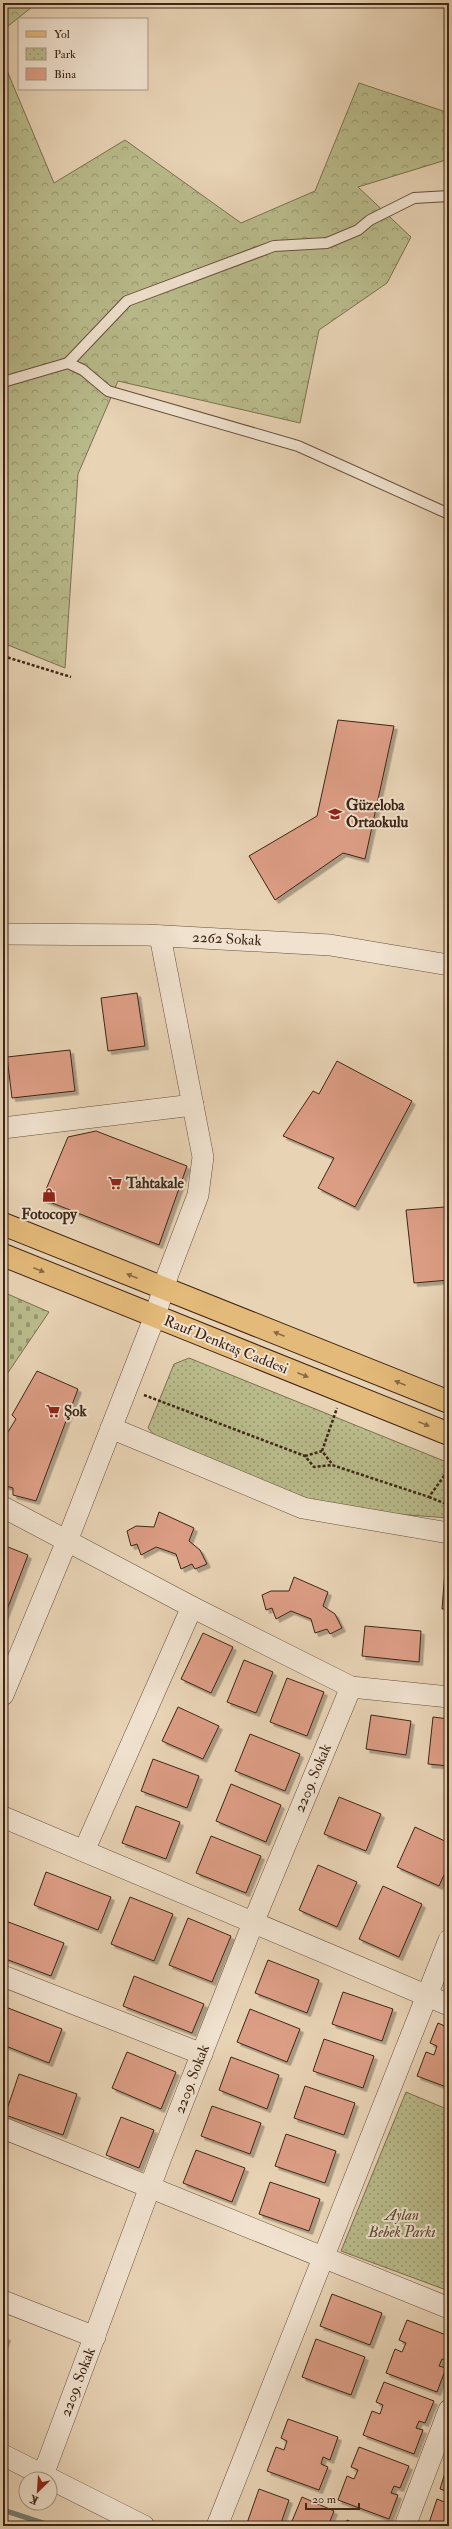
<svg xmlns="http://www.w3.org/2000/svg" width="452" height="2529" font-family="'IM FELL Double Pica',serif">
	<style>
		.forest { fill: url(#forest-crowns); stroke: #7c7050 }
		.cemetery { fill: url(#cemetery-stones); stroke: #7c7050 }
		.park { fill: url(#park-dots); stroke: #7c7050 }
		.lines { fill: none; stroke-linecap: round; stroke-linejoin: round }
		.stream { stroke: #747d74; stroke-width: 5.5 }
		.building { fill: #dc9d85; stroke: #3e2515; filter: url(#shadow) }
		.lane-casing { stroke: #68503d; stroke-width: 12 }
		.street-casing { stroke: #68503d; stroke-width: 22 }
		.primary-casing { stroke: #3e2515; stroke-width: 24 }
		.path { stroke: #3e2515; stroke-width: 2.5; stroke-dasharray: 3 2; stroke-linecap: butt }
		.lane { stroke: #f0e2cf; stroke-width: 10 }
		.street { stroke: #f0e2cf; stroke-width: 21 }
		.primary { stroke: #e4ba7a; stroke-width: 22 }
		.oneway { fill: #896842 }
		.labels { text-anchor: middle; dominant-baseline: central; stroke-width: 4; stroke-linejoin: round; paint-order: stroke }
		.poi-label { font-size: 15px; font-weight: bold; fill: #3e2515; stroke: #f0e2cf; text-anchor: start }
		.street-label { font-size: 15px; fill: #3e2515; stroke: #f0e2cf }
		.park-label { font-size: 15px; font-style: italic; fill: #5d4a32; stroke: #f0e2cf }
	</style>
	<defs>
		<pattern id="forest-crowns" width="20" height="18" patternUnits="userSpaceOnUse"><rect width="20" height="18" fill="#b9bb8b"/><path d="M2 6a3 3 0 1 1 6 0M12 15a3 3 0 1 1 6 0" fill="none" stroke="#989870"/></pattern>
		<pattern id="cemetery-stones" width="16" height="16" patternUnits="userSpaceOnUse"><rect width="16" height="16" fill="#b9bb8b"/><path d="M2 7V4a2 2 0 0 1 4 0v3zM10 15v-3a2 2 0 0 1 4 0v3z" fill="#989870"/></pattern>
		<pattern id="park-dots" width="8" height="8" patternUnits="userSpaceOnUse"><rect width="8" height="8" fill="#b9bb8b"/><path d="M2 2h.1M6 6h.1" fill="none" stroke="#989870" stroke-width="1.8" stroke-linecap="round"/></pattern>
		<filter id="shadow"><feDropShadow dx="3.5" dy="3.5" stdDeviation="0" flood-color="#0004"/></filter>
	</defs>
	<rect width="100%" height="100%" fill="#e8d3b5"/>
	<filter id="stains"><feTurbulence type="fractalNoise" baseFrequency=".005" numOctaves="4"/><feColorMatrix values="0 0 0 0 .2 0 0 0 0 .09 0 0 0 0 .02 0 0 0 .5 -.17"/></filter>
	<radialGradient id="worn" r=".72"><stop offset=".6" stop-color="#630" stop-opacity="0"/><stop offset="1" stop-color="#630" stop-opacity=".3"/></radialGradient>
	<g class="forest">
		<polygon points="3,3 37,3 3,30"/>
		<polygon points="3,61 54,183 125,140 241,223 315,191 359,83 449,113 449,159 358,187 411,237 387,283 319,330 300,423 118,381 78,474 65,668 8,645 3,655"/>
	</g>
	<polygon class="cemetery" points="3,1292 49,1312 3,1380"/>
	<g class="park">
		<polygon points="189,1358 449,1463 449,1518 356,1511 292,1496 155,1436 148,1428 174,1364"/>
		<polygon points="406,2092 449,2110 449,2291 341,2251"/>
	</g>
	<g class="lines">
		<polyline class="stream" points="3,2510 52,2526"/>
	</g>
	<g class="building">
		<polygon points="338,720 394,726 365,859 343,853 275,900 249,856 317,816"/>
		<polygon points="137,993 145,1046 108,1051 101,998"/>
		<polygon points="70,1050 75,1091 12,1098 7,1057"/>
		<polygon points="337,1061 412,1101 355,1207 318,1188 334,1158 283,1136 313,1091 319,1094"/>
		<polygon points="96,1131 187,1166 159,1245 42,1199 68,1137"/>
		<polygon points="445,1207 449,1243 449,1280 414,1283 406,1210"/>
		<polygon points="37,1371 78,1389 36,1501 13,1495 13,1488 3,1485 3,1440 16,1419 12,1415"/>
		<polygon points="159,1512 194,1528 189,1541 200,1550 207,1564 195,1569 192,1564 181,1569 176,1554 156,1547 141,1555 137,1544 131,1546 127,1531 136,1526 154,1527"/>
		<polygon points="3,1545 28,1555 3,1620"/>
		<polygon points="446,1558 449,1558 449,1609 442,1609"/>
		<polygon points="294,1577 328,1592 323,1606 335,1614 342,1628 330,1634 327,1629 315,1633 311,1619 291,1611 276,1619 272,1608 266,1610 262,1595 271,1591 289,1591"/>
		<polygon points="365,1626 421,1631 419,1662 362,1656"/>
		<polygon points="203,1633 233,1647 211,1693 181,1679"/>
		<polygon points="244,1660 273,1672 256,1713 227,1702"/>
		<polygon points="287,1678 324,1692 307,1736 270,1722"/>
		<polygon points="178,1707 219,1726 203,1759 162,1741"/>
		<polygon points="371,1715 411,1721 406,1755 366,1749"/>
		<polygon points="433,1717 449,1719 449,1766 428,1764"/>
		<polygon points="250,1734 300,1754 285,1791 235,1771"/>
		<polygon points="153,1759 199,1776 187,1808 141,1791"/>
		<polygon points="231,1784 281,1805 266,1842 216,1821"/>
		<polygon points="339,1797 381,1814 366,1851 324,1834"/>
		<polygon points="136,1806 180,1822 166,1859 122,1843"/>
		<polygon points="415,1827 449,1843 449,1864 439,1886 397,1867"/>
		<polygon points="211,1836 261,1856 246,1893 196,1873"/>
		<polygon points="318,1865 357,1882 337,1927 299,1910"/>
		<polygon points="46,1872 111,1897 98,1930 34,1905"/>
		<polygon points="383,1886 422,1904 399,1957 359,1939"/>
		<polygon points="130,1897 173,1914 154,1961 111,1944"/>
		<polygon points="188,1918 231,1936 212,1982 169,1965"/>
		<polygon points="3,1920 64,1943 51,1976 3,1958"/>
		<polygon points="268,1960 319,1980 307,2013 255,1993"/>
		<polygon points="134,1976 204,2004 192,2033 123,2006"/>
		<polygon points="343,1992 393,2009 382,2041 332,2024"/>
		<polygon points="3,2006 62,2029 49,2063 3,2045"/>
		<polygon points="250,2009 300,2029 287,2062 237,2042"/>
		<polygon points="438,2023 449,2028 449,2088 417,2076 426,2052 434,2055 437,2046 430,2043"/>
		<polygon points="324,2039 374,2056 363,2088 313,2071"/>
		<polygon points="127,2052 176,2072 161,2109 112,2088"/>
		<polygon points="231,2057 279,2075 267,2109 219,2090"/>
		<polygon points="19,2074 77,2094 63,2135 5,2115"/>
		<polygon points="305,2086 355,2103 344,2135 294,2118"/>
		<polygon points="212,2106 261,2123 250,2154 201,2136"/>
		<polygon points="121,2117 154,2130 139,2168 106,2155"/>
		<polygon points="286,2134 336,2151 325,2183 275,2166"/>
		<polygon points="196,2150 245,2168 232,2202 183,2183"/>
		<polygon points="270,2182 320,2199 309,2231 259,2214"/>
		<polygon points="332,2294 382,2313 370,2345 320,2326"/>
		<polygon points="407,2320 449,2336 449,2359 448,2361 442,2359 439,2366 446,2368 437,2392 386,2373 395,2349 402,2352 406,2343 399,2340"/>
		<polygon points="3,2336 7,2337 3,2348"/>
		<polygon points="316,2339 365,2357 351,2395 302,2377"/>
		<polygon points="384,2382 434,2401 425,2423 419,2421 416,2428 423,2430 414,2454 363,2435 372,2411 380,2414 383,2405 376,2402"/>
		<polygon points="288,2419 338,2437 330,2460 323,2457 321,2464 328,2467 319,2490 267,2471 276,2447 284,2450 287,2441 281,2438"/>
		<polygon points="359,2447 409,2466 400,2488 394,2486 391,2493 398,2495 389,2519 338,2500 347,2476 354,2479 358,2470 351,2467"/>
		<polygon points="449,2460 449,2492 440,2489"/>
		<polygon points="259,2489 289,2500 280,2526 246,2526"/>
		<polygon points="302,2497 334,2511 328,2526 290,2526"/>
		<polygon points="437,2499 449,2504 449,2526 428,2526"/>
		<polygon points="347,2520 361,2526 345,2526"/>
	</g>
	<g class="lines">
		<defs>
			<g id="lane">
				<polyline points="449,196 414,198 370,220 358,230 327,243 274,246 127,301 68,363 83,370 108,391 298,446 449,514"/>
				<polyline points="3,382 68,363"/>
			</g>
			<g id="street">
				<polyline points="3,934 147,935 330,945 449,965"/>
				<polyline points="3,1128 193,1105"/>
				<polyline points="111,1428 303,1508 449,1533"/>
				<polyline points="3,1507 192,1607 351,1687 449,1697"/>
				<polyline points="3,1695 67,1541 155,1316 168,1274 198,1195 203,1157 160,936"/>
				<polyline points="3,1817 449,2005"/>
				<polyline points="84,1851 192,1607"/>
				<polyline points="3,1976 202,2054"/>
				<polyline points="3,2128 449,2308"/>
				<polyline points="3,2301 95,2337"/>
				<polyline points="3,2455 144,2526"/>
				<polyline points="43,2475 160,2160 253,1923 351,1687"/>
				<polyline points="217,2526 449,1940"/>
				<polyline points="405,2526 449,2410"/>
			</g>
			<g id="primary">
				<polyline points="3,1224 449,1402"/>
				<polyline points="3,1255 449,1434"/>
			</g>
		</defs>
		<use href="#lane" class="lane-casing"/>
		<use href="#street" class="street-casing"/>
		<use href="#primary" class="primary-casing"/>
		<g class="path">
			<polyline points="3,656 71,677"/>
			<polyline points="144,1395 305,1456 314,1467 332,1465 429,1497 449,1469"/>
			<polyline points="322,1451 337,1408"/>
			<polyline points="305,1456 322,1451 332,1464"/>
			<polyline points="429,1497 449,1505"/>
		</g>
		<use href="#lane" class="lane"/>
		<use href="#street" class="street"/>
		<use href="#primary" class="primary"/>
	</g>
	<defs><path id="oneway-solid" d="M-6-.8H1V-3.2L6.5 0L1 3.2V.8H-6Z"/></defs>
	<g class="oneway">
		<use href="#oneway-solid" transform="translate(39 1270) rotate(22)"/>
		<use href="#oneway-solid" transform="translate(132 1276) rotate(-158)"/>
		<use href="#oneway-solid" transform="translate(279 1334) rotate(-158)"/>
		<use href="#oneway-solid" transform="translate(303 1375) rotate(22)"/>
		<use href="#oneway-solid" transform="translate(400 1383) rotate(-158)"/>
		<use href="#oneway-solid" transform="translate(424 1424) rotate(22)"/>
	</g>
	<defs>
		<symbol id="school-bare" viewBox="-9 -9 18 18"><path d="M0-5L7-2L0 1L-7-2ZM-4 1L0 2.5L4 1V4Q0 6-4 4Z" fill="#8f2418" stroke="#f0e2cf" stroke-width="2.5" paint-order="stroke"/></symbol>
		<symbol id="supermarket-bare" viewBox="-9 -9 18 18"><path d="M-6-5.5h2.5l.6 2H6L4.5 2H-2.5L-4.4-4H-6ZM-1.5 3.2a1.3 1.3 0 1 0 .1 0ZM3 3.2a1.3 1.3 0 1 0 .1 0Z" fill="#8f2418" stroke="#f0e2cf" stroke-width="2.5" paint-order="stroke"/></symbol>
		<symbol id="shop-bare" viewBox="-9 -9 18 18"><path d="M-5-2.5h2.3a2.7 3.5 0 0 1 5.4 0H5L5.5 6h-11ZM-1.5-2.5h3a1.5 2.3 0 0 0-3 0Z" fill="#8f2418" stroke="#f0e2cf" stroke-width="2.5" paint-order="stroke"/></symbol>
	</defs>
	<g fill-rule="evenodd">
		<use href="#school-bare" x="325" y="804" width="20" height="20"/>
		<use href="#supermarket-bare" x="105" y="1173" width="20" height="20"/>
		<use href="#shop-bare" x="39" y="1185" width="20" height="20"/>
		<use href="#supermarket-bare" x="43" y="1401" width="20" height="20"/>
	</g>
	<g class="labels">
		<g class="poi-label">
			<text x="346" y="805">Güzeloba<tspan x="346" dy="17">Ortaokulu</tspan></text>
			<text x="126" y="1183">Tahtakale</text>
			<text x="49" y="1214" text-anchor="middle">Fotocopy</text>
			<text x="64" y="1411">Şok</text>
		</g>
		<g class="street-label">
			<text transform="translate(227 939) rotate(3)">2262 Sokak</text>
			<text transform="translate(226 1345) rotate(22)">Rauf Denktaş Caddesi</text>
			<text transform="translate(313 1778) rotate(-67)">2209. Sokak</text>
			<text transform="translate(192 2079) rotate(-69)">2209. Sokak</text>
			<text transform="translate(78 2382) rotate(-69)">2209. Sokak</text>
		</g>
		<g class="park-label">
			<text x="402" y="2215">Aylan<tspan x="402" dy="17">Bebek Parkı</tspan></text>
		</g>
	</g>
	<rect width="452" height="2529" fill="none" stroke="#e8d3b5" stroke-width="16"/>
	<rect x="4" y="4" width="444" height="2521" fill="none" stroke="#3e2515" stroke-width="2"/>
	<rect x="8" y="8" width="436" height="2513" fill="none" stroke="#3e2515"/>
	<rect x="18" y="18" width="130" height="72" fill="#f0e2cf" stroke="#a99685"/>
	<rect x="26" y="31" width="20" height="6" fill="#e4ba7a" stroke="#a99685"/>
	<text x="54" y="38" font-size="12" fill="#3e2515">Yol</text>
	<rect x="26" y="48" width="20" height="12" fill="url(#park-dots)" stroke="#a99685"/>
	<text x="54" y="58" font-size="12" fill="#3e2515">Park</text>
	<rect x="26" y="68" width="20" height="12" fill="#dc9d85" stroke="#a99685"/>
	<text x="54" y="78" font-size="12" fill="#3e2515">Bina</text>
	<g transform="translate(38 2491) rotate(205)"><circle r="19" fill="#f0e2cf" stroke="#a99685"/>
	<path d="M0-3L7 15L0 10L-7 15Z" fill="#8f2418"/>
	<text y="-6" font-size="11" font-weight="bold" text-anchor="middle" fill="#3e2515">K</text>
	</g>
	<path d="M306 2503v6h53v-6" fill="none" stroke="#3e2515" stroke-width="2"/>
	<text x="312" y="2503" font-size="12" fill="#3e2515" stroke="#f0e2cf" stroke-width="3" paint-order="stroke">20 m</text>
	<rect width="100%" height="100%" filter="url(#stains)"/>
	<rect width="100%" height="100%" fill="url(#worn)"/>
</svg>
